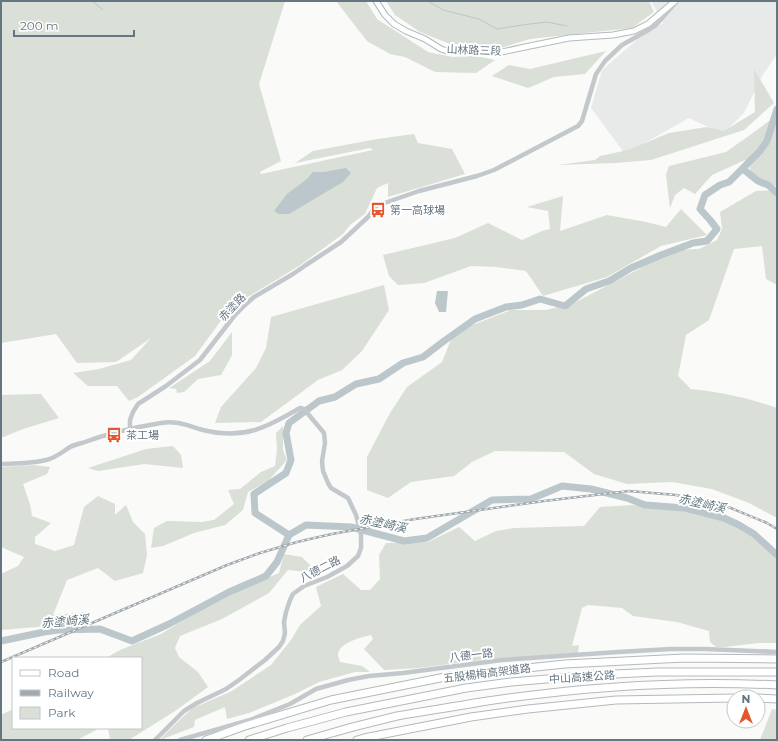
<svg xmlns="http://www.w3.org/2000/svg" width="778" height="741" font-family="Montserrat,'Noto Sans TC',sans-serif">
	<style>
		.built { fill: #e8e9e9 }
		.green { fill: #dadfd7 }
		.water { fill: #bbc7cb }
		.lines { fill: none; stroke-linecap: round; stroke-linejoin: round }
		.stream { stroke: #bbc7cb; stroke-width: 1 }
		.river { stroke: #bbc7cb; stroke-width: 7 }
		.secondary-casing { stroke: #b3babf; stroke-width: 7 }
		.motorway-casing { stroke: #b4b9bd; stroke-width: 9 }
		.tertiary { stroke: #c3c8cc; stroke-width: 4.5 }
		.secondary { stroke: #fff; stroke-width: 5 }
		.motorway { stroke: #fff; stroke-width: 7 }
		.rail-casing { stroke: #a2aab0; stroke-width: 2.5 }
		.rail { stroke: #fff; stroke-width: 1; stroke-dasharray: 3; stroke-linecap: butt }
		.labels { text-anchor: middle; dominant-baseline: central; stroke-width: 4; stroke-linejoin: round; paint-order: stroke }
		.street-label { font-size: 11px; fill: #657683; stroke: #fff }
		.poi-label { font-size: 11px; fill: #657683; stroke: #fff; text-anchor: start }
		.water-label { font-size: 12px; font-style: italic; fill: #60757c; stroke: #fff }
	</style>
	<rect width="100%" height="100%" fill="#fafaf8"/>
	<polygon class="built" points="651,1 777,1 777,54 762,76 744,113 723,134 689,118 625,154 591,108 602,70 639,38 663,23"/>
	<g class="green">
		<polygon points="1,1 285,1 259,84 281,161 260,172 261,174 373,150 370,148 295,163 313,151 377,139 414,134 418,143 452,149 465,174 388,197 388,183 377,188 365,214 350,225 343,234 299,266 231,307 195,356 138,397 129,401 117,386 88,386 73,373 99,369 131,360 151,338 116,362 77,363 56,334 1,343"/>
		<polygon points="336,1 366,1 377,19 428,52 453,57 476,56 495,60 476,73 435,72 405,57 390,54 367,41"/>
		<polygon points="386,1 649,1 654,12 632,28 530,39 501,48 450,44 420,32 395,15"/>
		<polygon points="606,51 585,74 554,77 528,88 492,76 509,65 530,69"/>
		<polygon points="754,69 774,103 744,130 651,160 615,163 558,165 595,160 600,156 628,150 669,133 707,127 724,131 755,112"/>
		<polygon points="777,115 777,186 755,183 748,163 745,160 712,175 695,194 684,188 675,195 670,208 666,175 669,166 726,152 757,130"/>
		<path d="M777 190V285L766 279 762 246 734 249 709 320 686 335 678 376 691 389C720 392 749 398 777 408V518L749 503 712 489 672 482 627 484 594 474 564 452 495 451 472 462 454 476 411 482 388 498 367 490V457L390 413 407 387 442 362 454 332 511 310H546L574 303 639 269 672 250 699 249 717 240 722 229 720 212 756 191Z"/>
		<polygon points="563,196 560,231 607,215 646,222 666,227 681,209 707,235 661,246 607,277 543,296 526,271 496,267 471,266 424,283 398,285 389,276 383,255 455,238 488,223 522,240 542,231 550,229 548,211 527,207"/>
		<polygon points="384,285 389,310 362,351 342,370 318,380 261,422 215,423 221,407 256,368 266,348 271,317"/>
		<polygon points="232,332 232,355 221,375 198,379 184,392 177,393 176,389 169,388 210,361"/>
		<polygon points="41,394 59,418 23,429 1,438 1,395"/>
		<polygon points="283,426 283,450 287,460 268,481 248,492 243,510 225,525 194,533 163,546 151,548 154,528 167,521 202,522 214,520 234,504 228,490 240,489 261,472 275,466 277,450 276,433"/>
		<polygon points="173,446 181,455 183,468 144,464 98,471 88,468 146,449"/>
		<polygon points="33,465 50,467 47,474 23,484 30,504 32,516 51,523 35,537 35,544 55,551 74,545 84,507 98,496 115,504 115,515 126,505 133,522 145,534 147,555 143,573 115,581 98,568 67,580 53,615 88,612 61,625 1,630 1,574 18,566 24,557 1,547 1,504 2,504 1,467"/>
		<path d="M633 505 687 511 737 523 777 553V643H759L725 647H716L710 642 709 631 677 622 633 616 622 608 588 605 582 608 572 646 579 645 578 653 481 660 419 668 384 670 364 649 373 639 371 635C362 637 338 643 338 655 338 658 340 660 340 662L362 666 370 672H355L319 682 295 694 249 713 227 719 225 707 195 720 194 727 160 740 166 733 187 713 193 708 232 691 271 665 291 640 300 625 321 606 316 587 343 574 361 590H370L380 579 379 555 386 543 428 542 459 527 475 541 496 531 514 528 584 526 600 507Z"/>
		<polygon points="284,554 302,557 318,573 288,570 269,593 222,619 180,636 175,648 179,657 198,672 208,687 175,711 129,740 110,740 108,728 141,728 141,658 106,658 120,650 161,634 218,599 279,573"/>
		<polygon points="13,709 13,728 100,728 77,740 1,740 1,715"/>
		<polygon points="772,709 777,710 777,740 760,740"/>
	</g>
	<g class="water">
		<polygon points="346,168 351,173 343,182 289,214 279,214 274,211 287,194 307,179 313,172 324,172"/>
		<polygon points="437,291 448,291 446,312 439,312 435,303"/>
	</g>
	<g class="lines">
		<g class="stream">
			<polyline points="92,1 103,10"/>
			<polyline points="428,1 443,10 479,19 497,29 522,25 547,22 567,26"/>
		</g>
		<g class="river">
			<polyline points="743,169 758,181 768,185 777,193"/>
			<polyline points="289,535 255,513 254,494 286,473 291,460 286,433 289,423 319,401 335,397 356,384 379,379 403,363 423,357 444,341 475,319 506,307 522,305 540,299 565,306 586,289 609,281 631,268 661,255 693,243 707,241 717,229 710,220 700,209 705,195 720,185 729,182 760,151 767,141 777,109"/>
			<polyline points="1,641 44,632 58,630 100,629 132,641 169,624 229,592 266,576 277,562 289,535 306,525 351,527 404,541 427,538 492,500 531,499 562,486 591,489 627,498 645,505 685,508 724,518 739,525 754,534 777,555"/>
		</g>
		<defs>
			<polyline id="secondary" points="376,1 385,15 394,24 406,31 425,39 441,49 447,51 454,51 461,48 469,48 494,53 502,52 525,47 569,38 613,35 634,31 648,24 675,1"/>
			<g id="motorway">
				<polyline points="758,698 777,699"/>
				<polyline points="206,740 245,726 331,700 450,676 565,664 684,658 777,659"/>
				<polyline points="249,740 287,728 346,712 466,688 511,682 594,675 657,672 777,672"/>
				<path d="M307 740C337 731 367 723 397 716 425 711 453 707 481 702 579 687 678 680 777 685"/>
				<polyline points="357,740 364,738 471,717 528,709 616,700 734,698"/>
			</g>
		</defs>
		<use href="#secondary" class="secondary-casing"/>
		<use href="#motorway" class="motorway-casing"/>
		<g class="tertiary">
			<polyline points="130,429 130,420 133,412 138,404 166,386 200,360 235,315 245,305 254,297 293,274 306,265 341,242 368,217 376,206 419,191 477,176 494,170 578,126 582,121 596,74 605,61 622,45 645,32 656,25 676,2"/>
			<path d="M1 464C16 463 32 464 46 460 56 458 62 452 70 447 74 445 78 444 82 443 106 434 136 427 161 423 176 420 189 426 203 430 244 440 265 428 300 408L304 409 324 433 325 443 322 461 323 471 328 483 331 488 348 498 356 515 361 534V548L358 556 347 566 327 577 304 586 293 594 290 600 286 612 284 622 285 633 283 641 279 647 265 660 239 680 226 689 197 703 184 711 155 740"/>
			<polyline points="180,740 250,720 290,704 316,689 348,680 369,676 403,673 502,660 618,652 671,649 705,649 777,652"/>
		</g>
		<use href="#secondary" class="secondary"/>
		<use href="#motorway" class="motorway"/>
		<defs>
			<polyline id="rail" points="1,662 227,565 260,553 297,542 332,534 415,519 544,501 629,491 676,495 721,504 767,523 777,529"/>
		</defs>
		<use href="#rail" class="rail-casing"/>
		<use href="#rail" class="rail"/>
	</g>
	<defs>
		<symbol id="bus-bare" viewBox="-9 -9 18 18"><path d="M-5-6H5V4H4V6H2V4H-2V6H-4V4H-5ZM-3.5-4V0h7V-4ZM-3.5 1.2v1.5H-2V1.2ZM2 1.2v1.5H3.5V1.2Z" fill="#e4572e" stroke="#fff" stroke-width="2.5" paint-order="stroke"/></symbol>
	</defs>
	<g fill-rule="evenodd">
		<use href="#bus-bare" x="367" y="199" width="22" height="22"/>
		<use href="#bus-bare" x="103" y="424" width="22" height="22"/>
	</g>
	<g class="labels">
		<g class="street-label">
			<text transform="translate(474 50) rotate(2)">山林路三段</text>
			<text transform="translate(232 307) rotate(-46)">赤塗路</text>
			<text transform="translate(320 569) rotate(-27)">八德二路</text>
			<text transform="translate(471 655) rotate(-7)">八德一路</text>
			<text transform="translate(487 673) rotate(-7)">五股楊梅高架道路</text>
			<text transform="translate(582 677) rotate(-4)">中山高速公路</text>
		</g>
		<g class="poi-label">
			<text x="390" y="210">第一高球場</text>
			<text x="126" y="435">茶工場</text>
		</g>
		<g class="water-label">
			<text transform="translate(702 503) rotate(13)">赤塗崎溪</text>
			<text transform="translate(383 523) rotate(12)">赤塗崎溪</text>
			<text transform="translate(65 621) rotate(-5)">赤塗崎溪</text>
		</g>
	</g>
	<rect width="778" height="741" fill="none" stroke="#657683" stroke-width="4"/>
	<rect x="12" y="657" width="130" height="72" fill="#ffffff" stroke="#c1c8cd"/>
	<rect x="20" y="670" width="20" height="6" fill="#ffffff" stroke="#c1c8cd"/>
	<text x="48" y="677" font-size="12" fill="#657683">Road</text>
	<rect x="20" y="690" width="20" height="6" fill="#a2aab0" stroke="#c1c8cd"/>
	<text x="48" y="697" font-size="12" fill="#657683">Railway</text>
	<rect x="20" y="707" width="20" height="12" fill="#dadfd7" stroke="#c1c8cd"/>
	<text x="48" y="717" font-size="12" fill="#657683">Park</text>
	<g transform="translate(746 709)"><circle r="19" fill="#ffffff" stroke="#c1c8cd"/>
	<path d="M0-3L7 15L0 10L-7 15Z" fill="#e4572e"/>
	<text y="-6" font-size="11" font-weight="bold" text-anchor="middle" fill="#657683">N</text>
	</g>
	<path d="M14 30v6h120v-6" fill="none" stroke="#657683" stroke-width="2"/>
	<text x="20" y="30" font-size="12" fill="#657683" stroke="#ffffff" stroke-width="3" paint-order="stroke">200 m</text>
</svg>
